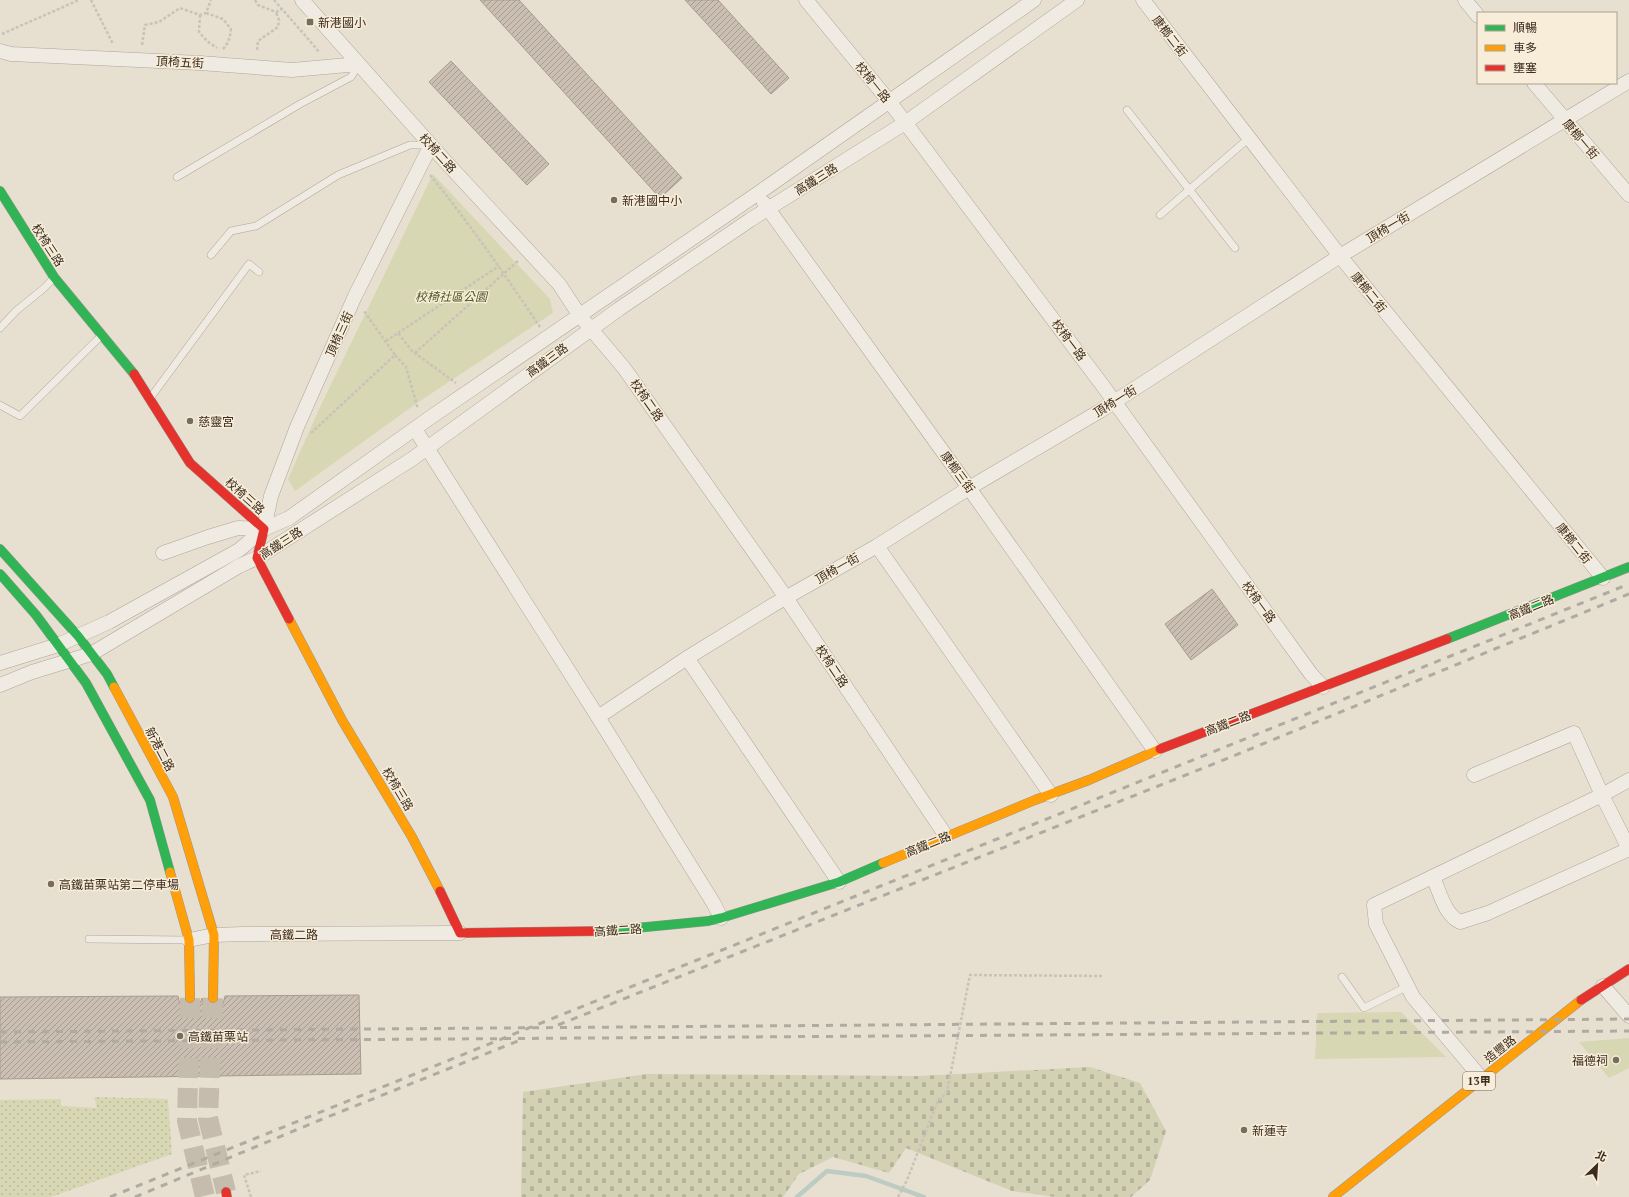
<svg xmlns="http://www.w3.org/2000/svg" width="1629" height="1197" font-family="'PT Serif','Noto Sans TC',serif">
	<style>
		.grass { fill: url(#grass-dots) }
		.cemetery { fill: url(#cemetery-stones) }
		.park { fill: #d7d7b3 }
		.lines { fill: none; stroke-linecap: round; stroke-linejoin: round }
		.stream { stroke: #bcccc2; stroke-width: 4.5 }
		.building { fill: url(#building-hatch); stroke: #a89c90 }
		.secondary-tunnel { stroke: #c5bcae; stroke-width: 20; stroke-dasharray: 20 10; stroke-linecap: butt }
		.lane-casing { stroke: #ada599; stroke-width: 8 }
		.street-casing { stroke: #ada599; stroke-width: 15 }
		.fast-casing { stroke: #9c958a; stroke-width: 10 }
		.slow-casing { stroke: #9c958a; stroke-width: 10 }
		.jam-casing { stroke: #9c958a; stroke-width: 10 }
		.path { stroke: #c8c2b9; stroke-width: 2.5; stroke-dasharray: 3 2; stroke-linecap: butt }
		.lane { stroke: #efebe3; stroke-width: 7 }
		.street { stroke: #efebe3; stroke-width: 14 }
		.fast { stroke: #30b455; stroke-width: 9 }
		.slow { stroke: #ff9f0a; stroke-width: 9 }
		.jam { stroke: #e5322d; stroke-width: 9 }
		.rail { stroke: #afaaa2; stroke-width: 3; stroke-dasharray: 7 7; stroke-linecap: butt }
		.poi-dot { fill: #786c5e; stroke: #f7edd8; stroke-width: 1.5 }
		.labels { text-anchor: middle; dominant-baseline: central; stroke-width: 3; stroke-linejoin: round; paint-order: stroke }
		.shield { fill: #f7edd8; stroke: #756757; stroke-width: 1 }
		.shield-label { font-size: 11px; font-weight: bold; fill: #3d2d20 }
		.poi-label { font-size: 12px; fill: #3d2d20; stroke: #f7edd8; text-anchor: start }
		.street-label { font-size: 12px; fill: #3d2d20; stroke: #f7edd8 }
		.park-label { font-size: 12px; font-style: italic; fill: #4e5a26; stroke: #f7edd8 }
	</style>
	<defs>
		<pattern id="grass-dots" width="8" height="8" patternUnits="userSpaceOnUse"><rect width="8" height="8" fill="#d7d7b3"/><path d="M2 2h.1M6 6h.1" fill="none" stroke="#b9b99a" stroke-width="1.8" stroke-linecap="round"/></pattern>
		<pattern id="cemetery-stones" width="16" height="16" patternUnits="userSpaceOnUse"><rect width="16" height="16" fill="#d2d1b3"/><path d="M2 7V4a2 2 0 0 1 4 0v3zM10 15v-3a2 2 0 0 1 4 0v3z" fill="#b5b49a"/></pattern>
		<pattern id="building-hatch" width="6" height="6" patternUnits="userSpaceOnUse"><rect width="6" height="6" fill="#cbbeb2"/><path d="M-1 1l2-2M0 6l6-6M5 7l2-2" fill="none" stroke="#a69b90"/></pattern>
	</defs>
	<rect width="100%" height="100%" fill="#e7e0d1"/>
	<polygon class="grass" points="94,1097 168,1099 172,1154 51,1197 0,1197 0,1100 61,1099 61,1106 97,1108"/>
	<polygon class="cemetery" points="1090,1067 1140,1083 1166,1131 1150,1180 1131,1197 1055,1197 1012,1191 906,1148 889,1173 833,1157 799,1174 783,1197 521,1197 523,1092 647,1074 919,1076"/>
	<g class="park">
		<polygon points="433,174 550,299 553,313 417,403 295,491 288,479 321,405"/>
		<polygon points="1401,1012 1446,1057 1315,1059 1317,1013"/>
		<polygon points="1629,1038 1629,1068 1609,1078 1579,1042"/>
	</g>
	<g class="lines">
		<polyline class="stream" points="797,1197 827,1171 866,1176 924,1197"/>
	</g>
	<g class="building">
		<polygon points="480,0 519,0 682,178 660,198"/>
		<polygon points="685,0 718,0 789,78 771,94"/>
		<polygon points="451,61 549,164 527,185 429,82"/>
		<polygon points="1212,589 1238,625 1191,660 1165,624"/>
		<polygon points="359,995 361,1074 0,1079 0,997 178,996 180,1004 185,1008 191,1009 196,1008 200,1003 202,998 203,1003 207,1008 213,1009 219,1008 223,1004 225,996"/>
	</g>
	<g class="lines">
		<g class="secondary-tunnel">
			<polyline points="190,998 187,1121 205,1197"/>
			<polyline points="213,998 208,1118 226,1192"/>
		</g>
		<defs>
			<g id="lane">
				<polyline points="1127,110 1235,248"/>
				<polyline points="177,177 300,104 351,77 359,64"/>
				<polyline points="1160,215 1249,138"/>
				<polyline points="211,255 231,231 256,226 338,175 410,145 431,145"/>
				<polyline points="0,328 16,311 43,289 54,278"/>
				<polyline points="151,397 249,264 259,272"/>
				<polyline points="0,405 20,416 100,337"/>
				<polyline points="89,939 187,940"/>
				<polyline points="1342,977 1364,1008 1408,986"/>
			</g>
			<g id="street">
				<polyline points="302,0 444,160 559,284 580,316 624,368 778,586 946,836"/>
				<polyline points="806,0 889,101 1103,386 1311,674 1323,687"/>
				<polyline points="1143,0 1340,256 1603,578"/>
				<polyline points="1465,0 1478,16"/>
				<polyline points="0,51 11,54 200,63 292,70 359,64"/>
				<polyline points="1534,83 1629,195"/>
				<polyline points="764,203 969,488 1155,751"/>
				<polyline points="415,429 598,717 714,904 721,918"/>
				<polyline points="877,546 1051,795"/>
				<polyline points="163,553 208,537 238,528 264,529 271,496 297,427 355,296 431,145"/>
				<polyline points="687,658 839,882"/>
				<polyline points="0,663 58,645 109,622 239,550 264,529 289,518 431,417 757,194 1034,0"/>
				<polyline points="0,685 32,672 91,654 239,566 257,558 412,459 619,309 750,220 905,123 1077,0"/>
				<polyline points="598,717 687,658 773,605 877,546 969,488 1100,411 1340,256 1629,81"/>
				<polyline points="1474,775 1574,733 1602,795 1629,849"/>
				<path d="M1433 877C1440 892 1444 914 1460 922L1488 913 1629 849"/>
				<polyline points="189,940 214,935 243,934 460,933"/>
				<polyline points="1603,986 1629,1016"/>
				<polyline points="1482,1079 1413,997 1376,924 1374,905 1602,795 1629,780"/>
			</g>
			<g id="fast">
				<polyline points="0,191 54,277 134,374"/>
				<polyline points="0,549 78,636 107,674 114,687"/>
				<polyline points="0,574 36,615 86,683 150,800 170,872"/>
				<polyline points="1447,639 1629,567"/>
				<polyline points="605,931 708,921 721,918 839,882 883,863"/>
			</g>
			<g id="slow">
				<polyline points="289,619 342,720 412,837 440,891"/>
				<polyline points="114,687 173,797 214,935 213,998"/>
				<polyline points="883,863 1035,800 1089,780 1160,749"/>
				<polyline points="170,872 189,940 190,998"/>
				<polyline points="1333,1197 1581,1000"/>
			</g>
			<g id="jam">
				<polyline points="134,374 190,463 264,529 257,558 289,619"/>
				<polyline points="1160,749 1447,639"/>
				<polyline points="440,891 460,933 605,931"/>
				<polyline points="1581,1000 1629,969"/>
				<polyline points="226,1192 227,1197"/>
			</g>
		</defs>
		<use href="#lane" class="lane-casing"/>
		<use href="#street" class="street-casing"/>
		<use href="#fast" class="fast-casing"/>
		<use href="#slow" class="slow-casing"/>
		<use href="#jam" class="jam-casing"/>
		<g class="path">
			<polyline points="91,0 113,44"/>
			<polyline points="255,0 258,5 276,12 282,9"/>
			<polyline points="274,0 310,41 319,52"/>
			<path d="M206 13 223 19 231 29C230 37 229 43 223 49"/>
			<polyline points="200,15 199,32 207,41 217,48"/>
			<polyline points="2,34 79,0"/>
			<polyline points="142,45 145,25 159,22 180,8 200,15 206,13 211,0"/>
			<polyline points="257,50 258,41 278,27 279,20 276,12"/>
			<path d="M430 175C470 224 505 275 540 327"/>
			<polyline points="398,333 499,266"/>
			<polyline points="386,341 398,333 412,351 456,383"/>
			<polyline points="415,353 519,260"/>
			<polyline points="395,355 406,367 418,409"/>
			<polyline points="311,433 395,355 364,311"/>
			<polyline points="251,1197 244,1175 261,1171"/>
			<polyline points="898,1197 907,1180 937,1103 947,1092 970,975 1104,976"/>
		</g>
		<use href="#lane" class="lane"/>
		<use href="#street" class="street"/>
		<use href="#fast" class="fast"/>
		<use href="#slow" class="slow"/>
		<use href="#jam" class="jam"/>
		<g class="rail">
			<polyline points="558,1025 1221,761 1629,594"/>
			<polyline points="0,1032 1629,1019"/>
			<polyline points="0,1042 1629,1031"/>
			<polyline points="110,1197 1629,584"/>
			<polyline points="135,1197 320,1120 523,1039"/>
		</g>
	</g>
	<g class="poi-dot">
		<rect x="306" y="18" width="8" height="8" rx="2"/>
		<circle cx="614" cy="200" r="4"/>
		<circle cx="190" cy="421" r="4"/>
		<circle cx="51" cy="884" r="4"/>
		<circle cx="180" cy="1036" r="4"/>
		<circle cx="1616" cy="1060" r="4"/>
		<circle cx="1244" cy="1130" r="4"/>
	</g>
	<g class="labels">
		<rect class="shield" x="1463" y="1072" width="32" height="18" rx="3"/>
		<g class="shield-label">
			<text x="1479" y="1081">13甲</text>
		</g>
		<g class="poi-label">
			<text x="318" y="22">新港國小</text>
			<text x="622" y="200">新港國中小</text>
			<text x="198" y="421">慈靈宮</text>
			<text x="59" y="884">高鐵苗栗站第二停車場</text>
			<text x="188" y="1036">高鐵苗栗站</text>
			<text x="1608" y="1060" text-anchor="end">福德祠</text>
			<text x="1252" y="1130">新蓮寺</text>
		</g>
		<g class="street-label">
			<text transform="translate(1170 36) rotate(52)">康榔二街</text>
			<text transform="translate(180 62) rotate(3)">頂椅五街</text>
			<text transform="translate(873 82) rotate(51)">校椅一路</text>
			<text transform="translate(1581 139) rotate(50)">康榔一街</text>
			<text transform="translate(438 153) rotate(48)">校椅二路</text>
			<text transform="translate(816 179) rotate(-32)">高鐵三路</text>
			<text transform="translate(1388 227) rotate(-31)">頂椅一街</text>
			<text transform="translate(48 245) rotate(57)">校椅三路</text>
			<text transform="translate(1369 292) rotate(51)">康榔二街</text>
			<text transform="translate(339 334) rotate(-66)">頂椅三街</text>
			<text transform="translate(1069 340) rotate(53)">校椅一路</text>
			<text transform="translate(547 360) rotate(-36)">高鐵三路</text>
			<text transform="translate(647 400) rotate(55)">校椅二路</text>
			<text transform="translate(1115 401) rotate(-32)">頂椅一街</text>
			<text transform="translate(958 472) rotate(54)">康榔三街</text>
			<text transform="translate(245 496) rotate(42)">校椅三路</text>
			<text transform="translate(281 543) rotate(-33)">高鐵三路</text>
			<text transform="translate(1574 543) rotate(51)">康榔二街</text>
			<text transform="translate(837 568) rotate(-30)">頂椅一街</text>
			<text transform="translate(1259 602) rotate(54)">校椅一路</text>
			<text transform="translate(1531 607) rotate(-22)">高鐵二路</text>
			<text transform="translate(832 666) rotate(56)">校椅二路</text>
			<text transform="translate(1228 723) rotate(-21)">高鐵二路</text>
			<text transform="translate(160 749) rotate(62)">新港二路</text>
			<text transform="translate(398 789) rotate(59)">校椅三路</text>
			<text transform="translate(928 844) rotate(-22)">高鐵二路</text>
			<text transform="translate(618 930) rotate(-4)">高鐵二路</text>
			<text x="294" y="934">高鐵二路</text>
			<text transform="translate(1500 1049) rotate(-38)">造豐路</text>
		</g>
		<g class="park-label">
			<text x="451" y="296">校椅社區公園</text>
		</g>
	</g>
	<rect x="1477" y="12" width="140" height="72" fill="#f7edd8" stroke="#ada08e"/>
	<rect x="1485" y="25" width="20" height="6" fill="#30b455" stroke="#ada08e"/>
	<text x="1513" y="32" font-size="12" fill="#3d2d20">順暢</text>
	<rect x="1485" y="45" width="20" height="6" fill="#ff9f0a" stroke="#ada08e"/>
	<text x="1513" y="52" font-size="12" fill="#3d2d20">車多</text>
	<rect x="1485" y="65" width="20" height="6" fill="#e5322d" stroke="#ada08e"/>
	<text x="1513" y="72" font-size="12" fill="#3d2d20">壅塞</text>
	<g transform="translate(1597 1165) rotate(25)" stroke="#f7edd8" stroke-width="3" paint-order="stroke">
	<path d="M0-3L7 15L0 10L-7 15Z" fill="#3d2d20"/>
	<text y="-6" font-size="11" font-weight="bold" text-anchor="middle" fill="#3d2d20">北</text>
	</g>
</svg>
